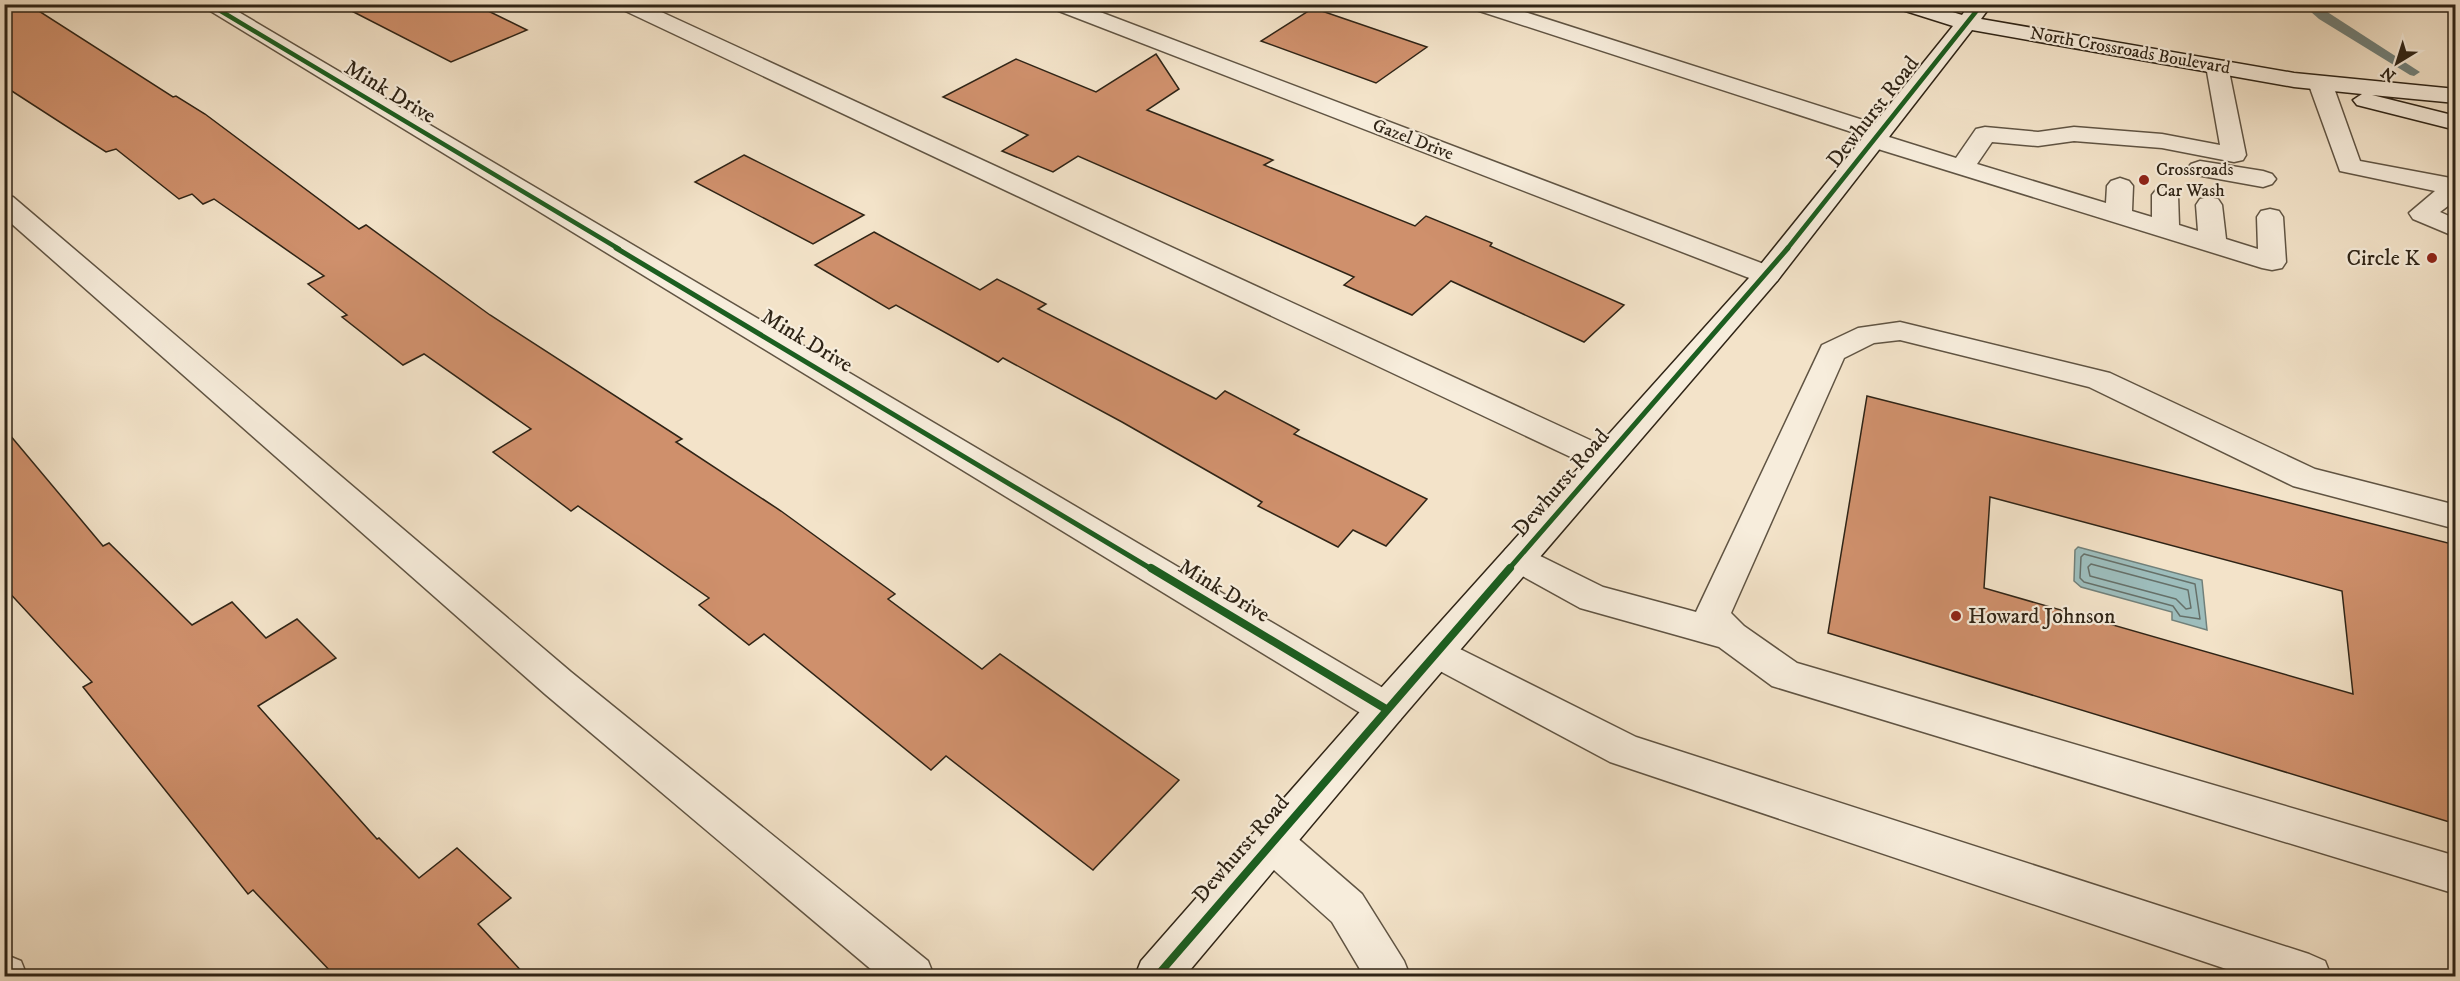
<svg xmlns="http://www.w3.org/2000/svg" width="2460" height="981" font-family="'IM FELL DW Pica',serif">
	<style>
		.water { fill: #9dbdbc; stroke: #71807a; stroke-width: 1.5 }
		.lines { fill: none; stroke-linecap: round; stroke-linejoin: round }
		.shore { stroke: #667069; stroke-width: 1.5 }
		.stream { fill: #71807a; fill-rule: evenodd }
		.building { fill: #cf906c; stroke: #2f2416; stroke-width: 1.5; fill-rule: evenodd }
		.lane-casing { stroke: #605443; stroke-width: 3 }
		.street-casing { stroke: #605443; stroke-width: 3 }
		.secondary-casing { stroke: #2f2416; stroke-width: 3 }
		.lane { fill: #f7eddc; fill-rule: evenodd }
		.street { fill: #f7eddc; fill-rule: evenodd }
		.secondary { fill: #f7eddc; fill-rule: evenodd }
		.cycleway-far2-casing { stroke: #f7eddc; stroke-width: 8 }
		.cycleway-far1-casing { stroke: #f7eddc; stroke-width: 9 }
		.cycleway-casing { stroke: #f7eddc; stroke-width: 11 }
		.cycleway-far2 { stroke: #1b5e20; stroke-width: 4.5 }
		.cycleway-far1 { stroke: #1b5e20; stroke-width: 5 }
		.cycleway { stroke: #1b5e20; stroke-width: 8 }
		.poi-dot { fill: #8f2418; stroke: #f7eddc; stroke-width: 2 }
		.labels { text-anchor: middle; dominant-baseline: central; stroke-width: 4.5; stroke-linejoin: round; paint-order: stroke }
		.far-street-label { font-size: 18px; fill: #2f2416; stroke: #f7eddc }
		.far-poi-label { font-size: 18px; fill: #2f2416; stroke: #f7eddc; text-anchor: start }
		.street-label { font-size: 22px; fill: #2f2416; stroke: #f7eddc }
		.poi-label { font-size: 22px; fill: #2f2416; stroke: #f7eddc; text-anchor: end }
	</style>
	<rect width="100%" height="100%" fill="#f3e3c9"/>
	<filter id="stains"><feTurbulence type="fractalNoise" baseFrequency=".00333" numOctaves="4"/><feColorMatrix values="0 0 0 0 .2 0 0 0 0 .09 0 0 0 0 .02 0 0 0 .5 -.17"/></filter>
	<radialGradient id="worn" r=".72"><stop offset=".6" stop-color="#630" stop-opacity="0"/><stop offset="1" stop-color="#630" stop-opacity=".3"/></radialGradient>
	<polygon class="water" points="2078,547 2202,580 2207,630 2172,620 2172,612 2081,587 2074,581 2075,550"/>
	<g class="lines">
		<g class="shore">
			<polygon points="2084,554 2195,584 2200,619 2180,616 2173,606 2084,582 2080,578 2081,557"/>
			<polygon points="2091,564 2188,590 2191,608 2186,609 2176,599 2090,576 2088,567"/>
		</g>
		<polygon class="stream" points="2302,4 2315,4 2420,72 2414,76 2410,75 2319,19"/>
	</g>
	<g class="building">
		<polygon points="4,4 28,4 173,97 176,96 205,114 359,229 366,225 490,315 682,439 676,442 781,511 895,594 888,599 982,669 1000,654 1179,780 1093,870 946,756 931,770 764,634 749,645 699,605 709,598 578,506 571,511 493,452 531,429 424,354 403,365 342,317 347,315 308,284 324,276 214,199 203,204 192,194 179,199 116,149 106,152 4,86"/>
		<polygon points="338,4 474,4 527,30 451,62"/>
		<polygon points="1313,8 1427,47 1376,83 1261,41"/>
		<polygon points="1156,54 1179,89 1147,110 1273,160 1264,165 1415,226 1426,216 1492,243 1490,246 1624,305 1584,342 1451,281 1412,315 1344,285 1354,277 1078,156 1053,172 1002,151 1028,135 943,97 1016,59 1096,92"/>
		<polygon points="744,155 864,215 813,244 695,182"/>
		<polygon points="874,232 980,290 997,279 1046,304 1038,309 1216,399 1225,391 1299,430 1294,434 1427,499 1386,546 1353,530 1338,547 1258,506 1262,502 1122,422 1003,358 998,362 896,305 889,309 815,265"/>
		<path d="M1867 396 2456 545V824L1828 633ZM1990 497 2342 591 2353 694 1984 588Z"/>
		<polygon points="4,428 103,546 109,543 192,625 232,602 266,638 297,619 336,658 258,706 377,839 379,838 419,878 457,848 511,898 478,924 526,976 335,976 253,890 248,894 83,687 92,682 4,587"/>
	</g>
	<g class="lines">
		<defs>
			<g id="lane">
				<polygon points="616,4 644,4 1616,452 1621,460 1616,468 1605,471 1594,468 619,8"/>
				<polygon points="1467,4 1500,4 1888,128 1891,133 1889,137 1956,158 1976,129 1985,127 2038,132 2074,127 2162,134 2220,145 2206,66 2209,61 2225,61 2228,66 2246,155 2243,160 2234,162 2162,148 2074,141 2038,146 1992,142 1977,164 2106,203 2107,186 2111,181 2120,178 2129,181 2133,186 2132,211 2152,217 2152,195 2156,190 2165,187 2174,190 2178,195 2179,225 2198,231 2196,205 2200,199 2209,197 2218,199 2222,205 2226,239 2258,249 2257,217 2261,211 2270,209 2279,211 2283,217 2286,262 2282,268 2272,270 2262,268 1865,145 1862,140 1864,136 1470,8"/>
				<polygon points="2322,81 2330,83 2334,88 2360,161 2456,179 2456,200 2440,212 2456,219 2456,237 2413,219 2409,213 2435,191 2340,171 2310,88 2314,83"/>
				<polygon points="2200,161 2263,171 2272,174 2276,179 2272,184 2263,187 2191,174 2187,169 2191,164"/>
				<polygon points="4,195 13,197 571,672 928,961 934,976 879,976 545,694 4,217"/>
				<polygon points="1900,322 2110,373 2315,469 2456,505 2456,529 2293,486 2089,387 1900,340 1874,343 1844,358 1731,613 1744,626 1797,663 2456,856 2456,894 1772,686 1719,647 1580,608 1506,567 1501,558 1506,549 1518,545 1603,587 1696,612 1822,345 1858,328"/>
				<polygon points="1436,637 1636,737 2309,954 2325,961 2331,976 2247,976 1610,762 1423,662 1418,652 1423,642"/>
				<polygon points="1272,823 1287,829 1362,894 1404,961 1410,976 1364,976 1332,922 1257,855 1251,842 1257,829"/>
			</g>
			<g id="street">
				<polygon points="199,4 225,4 1400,698 1405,709 1400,720 1386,725 1372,720"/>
				<polygon points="1048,4 1079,4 1777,269 1781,275 1777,281 1767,283 1757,281 1051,8"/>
				<polygon points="4,954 21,961 27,976 4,976"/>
			</g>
			<polygon id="secondary" points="1893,4 1927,4 1962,15 1970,4 1992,4 1981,19 2294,73 2456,89 2456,103 2372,95 2456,116 2456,130 2357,105 2353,100 2362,94 2294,87 1972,30 1777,281 1400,720 1185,976 1135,976 1141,961 1372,698 1757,269 1953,26 1896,8"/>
		</defs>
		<use href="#lane" class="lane-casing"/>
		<use href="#street" class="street-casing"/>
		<use href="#secondary" class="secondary-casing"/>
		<use href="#lane" class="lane"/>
		<use href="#street" class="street"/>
		<use href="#secondary" class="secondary"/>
		<defs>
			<g id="cycleway-far2">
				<polyline points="209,4 619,249"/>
				<polyline points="1787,249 1982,4"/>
			</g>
			<g id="cycleway-far1">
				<polyline points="616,248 1153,570"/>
				<polyline points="1508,570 1788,248"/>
			</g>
			<g id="cycleway">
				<polyline points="1151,568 1386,709"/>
				<polyline points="1157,976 1510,568"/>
			</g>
		</defs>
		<use href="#cycleway-far2" class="cycleway-far2-casing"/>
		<use href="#cycleway-far1" class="cycleway-far1-casing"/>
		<use href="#cycleway" class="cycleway-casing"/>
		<use href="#cycleway-far2" class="cycleway-far2"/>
		<use href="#cycleway-far1" class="cycleway-far1"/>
		<use href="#cycleway" class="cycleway"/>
	</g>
	<g class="poi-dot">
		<circle cx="2144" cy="180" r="6"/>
		<circle cx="2432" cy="258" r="6"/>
		<circle cx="1956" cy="616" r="6"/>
	</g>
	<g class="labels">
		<g class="far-street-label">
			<text transform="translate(2130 51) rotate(10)">North Crossroads Boulevard</text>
			<text transform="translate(1413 140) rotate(21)">Gazel Drive</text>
		</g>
		<g class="far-poi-label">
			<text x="2156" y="170">Crossroads<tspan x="2156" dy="21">Car Wash</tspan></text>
		</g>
		<g class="street-label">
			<text transform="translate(390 92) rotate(31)">Mink Drive</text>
			<text transform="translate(1873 112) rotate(-52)">Dewhurst Road</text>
			<text transform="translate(807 341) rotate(31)">Mink Drive</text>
			<text transform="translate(1561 483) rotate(-49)">Dewhurst Road</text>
			<text transform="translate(1224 591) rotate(31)">Mink Drive</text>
			<text transform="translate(1241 849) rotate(-49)">Dewhurst Road</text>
		</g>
		<g class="poi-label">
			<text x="2420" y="258">Circle K</text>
			<text x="1968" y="616" text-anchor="start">Howard Johnson</text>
		</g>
	</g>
	<rect width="2460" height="981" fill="none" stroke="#f3e3c9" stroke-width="24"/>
	<rect x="6" y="6" width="2448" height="969" fill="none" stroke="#2f2416" stroke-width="3"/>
	<rect x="12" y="12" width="2436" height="957" fill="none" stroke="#2f2416" stroke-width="1.5"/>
	<g transform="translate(2397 63) rotate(218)" stroke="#f7eddc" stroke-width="4.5" paint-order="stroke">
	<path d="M0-4.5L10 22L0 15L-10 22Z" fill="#2f2416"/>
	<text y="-9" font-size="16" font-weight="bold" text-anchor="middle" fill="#2f2416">N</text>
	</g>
	<rect width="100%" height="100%" filter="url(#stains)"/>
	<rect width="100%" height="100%" fill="url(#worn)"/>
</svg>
